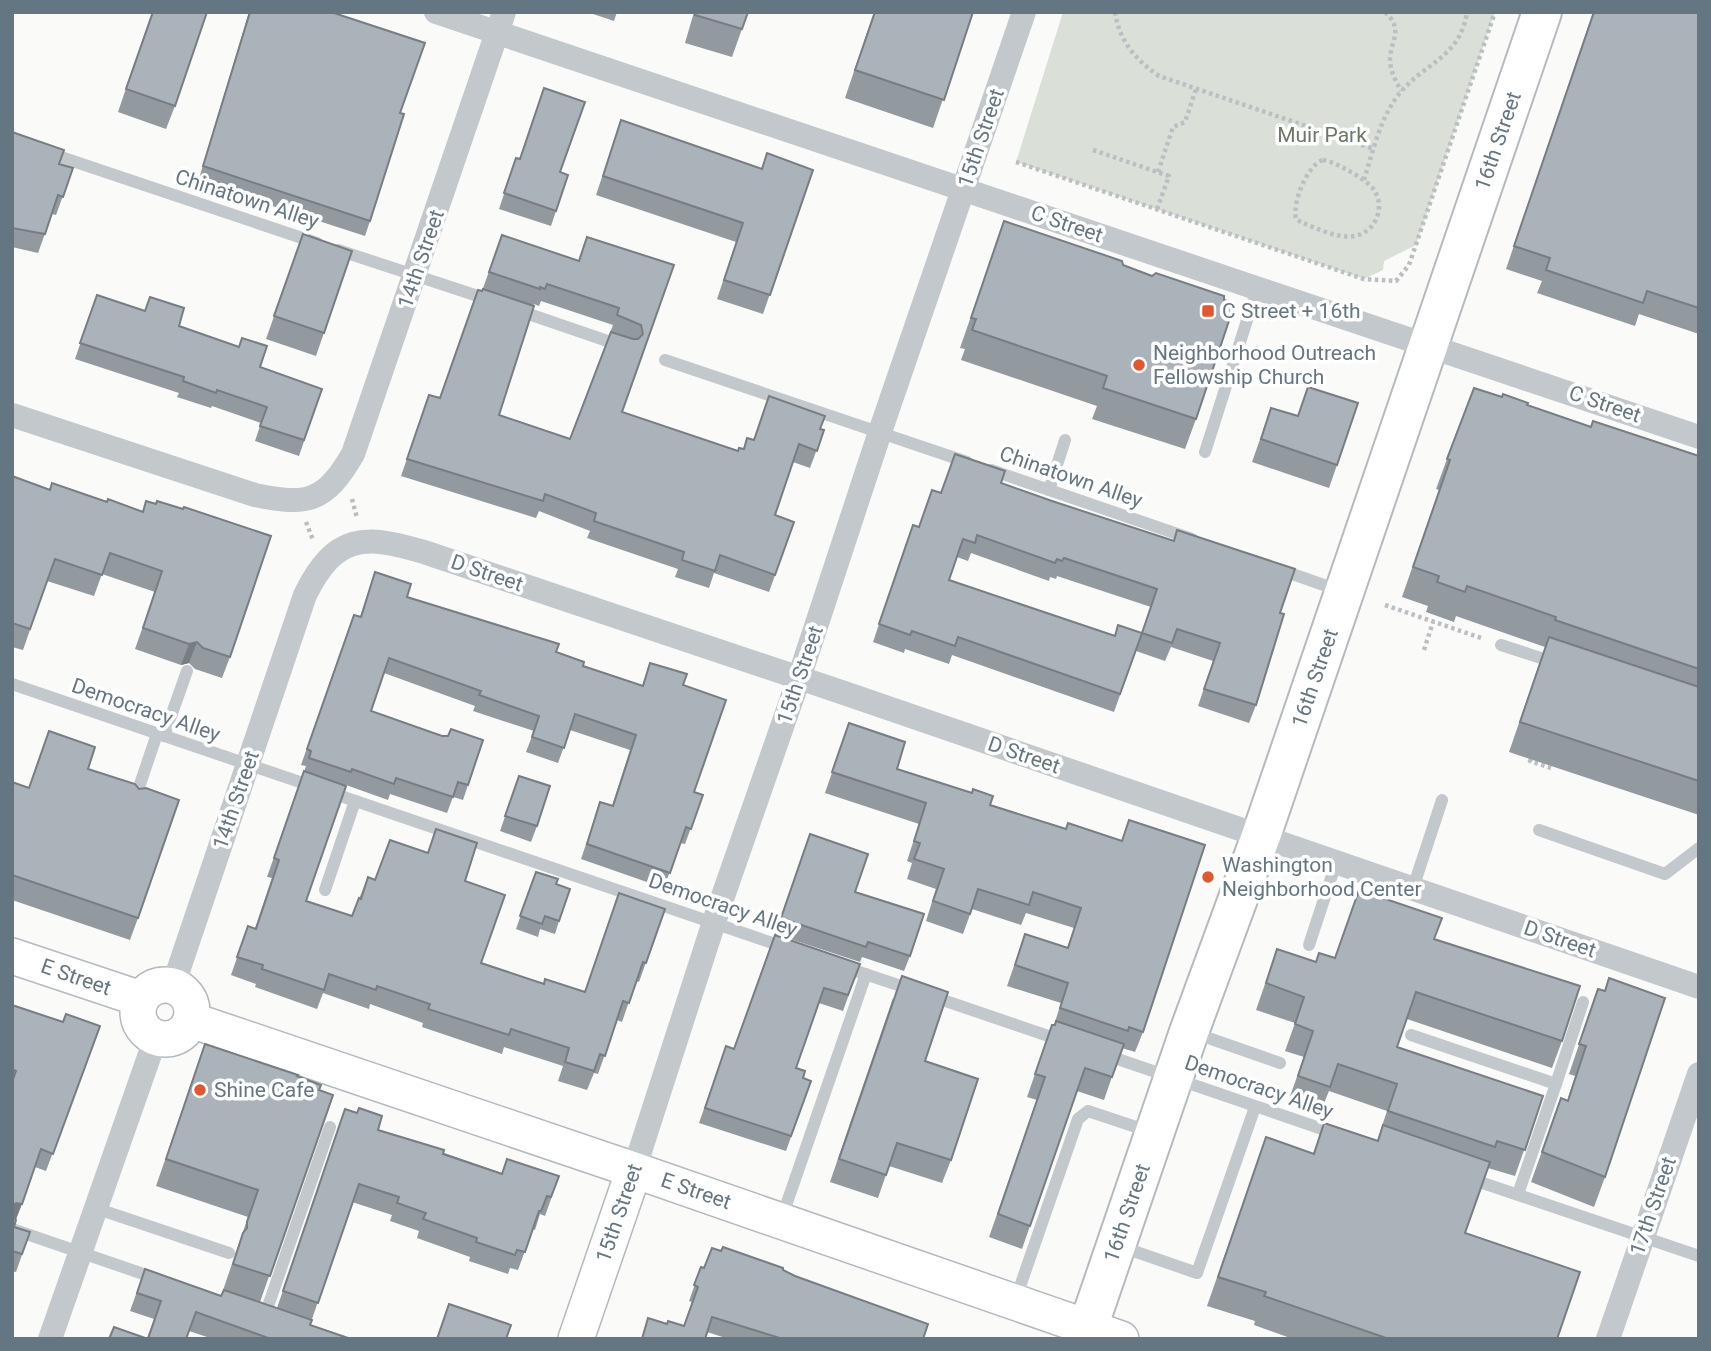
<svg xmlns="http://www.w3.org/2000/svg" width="1711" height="1351" font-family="Roboto,sans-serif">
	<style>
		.green { fill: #dadfd7 }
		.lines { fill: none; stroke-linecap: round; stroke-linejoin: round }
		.secondary-casing { stroke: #b3babf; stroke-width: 38 }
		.primary-casing { stroke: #b5babe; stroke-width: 42 }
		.path { stroke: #bbbfc2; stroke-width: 4.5; stroke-dasharray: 3.5 3.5; stroke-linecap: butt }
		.lane { stroke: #c3c8cc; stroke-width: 12 }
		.street { stroke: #c3c8cc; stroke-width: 24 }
		.secondary { stroke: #fff; stroke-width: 35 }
		.primary { stroke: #fff; stroke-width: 38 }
		.wall { fill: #929a9f; fill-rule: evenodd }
		.shaded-wall { fill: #777d82 }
		.building { fill: #aab3b9; stroke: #777d82; stroke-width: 2 }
		.poi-dot { fill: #e4572e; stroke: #fff; stroke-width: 2.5 }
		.labels { text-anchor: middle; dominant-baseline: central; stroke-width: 7; stroke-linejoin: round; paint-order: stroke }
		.park-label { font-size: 21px; fill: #687a64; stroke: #fff }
		.street-label { font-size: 21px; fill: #657683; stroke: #fff }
		.poi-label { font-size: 21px; fill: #657683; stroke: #fff; text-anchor: start }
	</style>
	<rect width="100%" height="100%" fill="#fafaf8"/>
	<polygon class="green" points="1063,12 1495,12 1416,245 1384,261 1383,270 1364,279 1016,162"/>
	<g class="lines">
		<defs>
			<g id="secondary">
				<polyline points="12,956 141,999"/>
				<circle cx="165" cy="1012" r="27"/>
				<polyline points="191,1020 634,1170 1121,1339"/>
				<polyline points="576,1339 634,1170"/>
			</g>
			<polyline id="primary" points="1084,1339 1189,1032 1261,836 1542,12"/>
		</defs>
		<use href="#secondary" class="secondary-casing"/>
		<use href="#primary" class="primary-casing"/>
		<g class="path">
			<path d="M1115 12C1119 41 1136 60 1159 76L1374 149"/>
			<path d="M1385 12C1404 29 1391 40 1390 59 1390 71 1396 81 1401 91"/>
			<polyline points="1093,150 1169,176 1157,209"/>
			<path d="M1323 160C1334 161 1368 180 1374 190 1386 208 1375 233 1354 236 1337 239 1316 228 1301 222L1296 219C1292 203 1307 165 1323 160Z"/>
			<polyline points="1016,162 1364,279 1396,281 1409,265 1495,12"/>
			<polyline points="1158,172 1173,127 1185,122 1196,89"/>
			<path d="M1364 180C1373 151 1380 118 1399 94 1425 62 1460 58 1467 12"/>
			<polyline points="352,499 357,518"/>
			<polyline points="306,522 313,540"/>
			<polyline points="1385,605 1484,639"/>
			<polyline points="1424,650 1433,622"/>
			<polyline points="1531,759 1530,761 1551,768"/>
		</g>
		<g class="lane">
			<polyline points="46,152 317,243"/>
			<polyline points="338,250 490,300"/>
			<polyline points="517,310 622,346"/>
			<polyline points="665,360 967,462"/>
			<polyline points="1205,452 1257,289"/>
			<polyline points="991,470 1192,539"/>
			<polyline points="1049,490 1065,440"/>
			<polyline points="1278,569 1341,591"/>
			<polyline points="1501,645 1556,663"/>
			<polyline points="12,684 787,948"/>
			<polyline points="164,736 187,671"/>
			<polyline points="134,802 157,734"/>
			<polyline points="1539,830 1665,874 1699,848"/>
			<polyline points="1413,888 1442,800"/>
			<polyline points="325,890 355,801"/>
			<polyline points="1309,945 1336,863"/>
			<polyline points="841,966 913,990"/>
			<polyline points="931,996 1063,1041"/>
			<polyline points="1194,1033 1280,1063"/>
			<polyline points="1411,1035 1556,1084 1518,1194"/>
			<polyline points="1103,1054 1337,1134"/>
			<polyline points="1556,1084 1583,1002"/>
			<polyline points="1468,1178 1699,1256"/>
			<polyline points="95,1208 229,1253"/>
			<polyline points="781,1220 866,974"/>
			<polyline points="12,1229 158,1279"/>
			<polyline points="1119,1246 1197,1273 1255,1107"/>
			<polyline points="1015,1301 1078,1119 1088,1111 1151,1132"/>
			<polyline points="265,1315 330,1127"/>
		</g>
		<g class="street">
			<polyline points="436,12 1699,437"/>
			<path d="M12 415 255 495C308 506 325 502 353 454L504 12"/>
			<path d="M173 986 305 595C335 534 364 534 424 552L847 694 1699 987"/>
			<polyline points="634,1170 714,922 799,678 880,432 1024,12"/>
			<polyline points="50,1339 156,1037"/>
			<polyline points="1608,1339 1699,1074"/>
		</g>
		<use href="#secondary" class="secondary"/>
		<use href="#primary" class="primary"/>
	</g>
	<g class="wall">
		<polygon points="152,12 175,106 166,129 118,112"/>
		<polygon points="249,12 331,12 400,113 370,221 365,236 198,182"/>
		<polygon points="587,12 617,12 614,21"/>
		<polygon points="694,12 748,12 732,57 685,43"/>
		<polygon points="874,12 973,12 933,128 845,98"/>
		<polygon points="1593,12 1699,12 1699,334 1639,314 1635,326 1537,293 1542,281 1506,269"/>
		<polygon points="621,120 761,169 813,170 763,314 717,299 736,242 596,195"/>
		<polygon points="12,132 59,164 73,168 56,215 52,214 38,253 12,247"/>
		<polygon points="516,158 568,175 551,226 499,209"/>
		<polygon points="1004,221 1123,265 1196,419 1185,449 1092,419 1097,406 961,360 965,349 960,348"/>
		<polygon points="303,234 352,251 316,356 266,339"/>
		<path d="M502 235 579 261 674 265 622 412 738 451 743 449 754 440 820 429 824 430 810 468 793 462 775 515 794 522 769 592 714 573 709 588 675 577 678 569 587 538 590 531 539 511 536 518 401 476 429 395 440 398 482 291ZM541 301 613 325 570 439 499 415 534 304 539 306Z"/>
		<polygon points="97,295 145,311 150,297 179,326 260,367 322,389 299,456 255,441 261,423 212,406 211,408 177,397 179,393 75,359"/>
		<polygon points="1527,405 1591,427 1699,456 1699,815 1509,752 1545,647 1456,616 1454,622 1426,612 1428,606 1402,597 1439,490 1436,489 1447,459"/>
		<polygon points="1271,408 1337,465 1329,488 1252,462"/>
		<polygon points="12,476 50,490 107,502 230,657 222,678 195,669 189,663 181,665 135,649 155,592 102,574 94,596 47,581 23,650 12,647"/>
		<path d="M1001 483 1280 613 1256 705 1249 723 1198 706 1213 661 1171 647 1165 661 1136 651 1140 639 1114 712 952 655 949 664 905 649 904 653 873 642 906 543 919 527ZM971 553 1049 581 1050 577 1056 579 1057 576 1151 607 1142 633 1115 636 949 580 957 557 968 561Z"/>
		<polygon points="375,572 407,597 556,652 583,666 642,686 650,663 683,685 694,792 703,795 685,844 680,843 664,888 581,859 600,802 612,806 630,750 570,730 558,763 526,752 534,731 473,711 475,706 384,673 371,711 468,785 463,800 453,797 447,813 390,794 388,800 346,785 306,901 352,916 368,877 375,880 465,881 481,963 544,984 584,991 665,909 639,982 636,981 622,1022 617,1020 598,1074 594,1073 587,1090 558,1081 563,1066 504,1047 502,1054 422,1027 423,1023 370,1004 369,1009 323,993 317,1009 255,987 256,984 231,975 248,926 255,928 272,878 267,877 306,766 301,765 348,631 360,617"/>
		<polygon points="849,723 897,769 990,805 1066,829 1143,1032 1135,1052 1122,1048 1104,1100 1077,1091 1022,1249 989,1237 1037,1100 1027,1097 1052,1025 1054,1025 1061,1003 1007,986 1025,934 1067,948 1074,928 1026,913 1021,925 972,909 963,934 926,921 936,889 907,879 912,863 907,861 919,824 825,793"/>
		<polygon points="88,769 138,918 130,940 12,900 12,782 29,788"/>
		<polygon points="519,776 537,826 531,842 500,831"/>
		<polygon points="810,834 855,892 910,956 904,971 862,957 860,962 775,934"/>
		<polygon points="536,872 556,884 559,921 555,934 540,929 538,937 516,929"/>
		<polygon points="1434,939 1562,1041 1552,1068 1407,1019 1397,1047 1543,1096 1515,1176 1488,1168 1465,1233 1557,1339 1293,1339 1254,1325 1255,1321 1207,1306 1266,1137 1313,1154 1324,1123 1377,1141 1387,1111 1329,1091 1320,1113 1288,1102 1304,1057 1285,1051 1295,1023 1256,1010 1277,949 1316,962"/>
		<polygon points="860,964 843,1011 819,1003 796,1068 803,1078 811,1081 786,1151 699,1123 726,1046 734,1049"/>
		<polygon points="1598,989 1605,1177 1594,1207 1531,1182 1561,1098 1567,1101 1575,1076 1569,1074"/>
		<polygon points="893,998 925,1061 951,1160 942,1183 889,1166 878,1198 830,1182"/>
		<polygon points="12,1005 63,1022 100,1026 46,1171 35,1167 16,1220 14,1227 30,1232 16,1272 12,1271"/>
		<polygon points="205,1044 297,1076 319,1090 333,1095 260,1302 277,1308 345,1109 378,1130 502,1173 559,1176 545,1216 540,1214 535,1230 533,1229 518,1270 510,1268 508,1274 469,1261 470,1257 417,1238 419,1231 390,1221 392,1215 352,1202 310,1325 351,1339 213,1339 189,1331 147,1338 154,1319 130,1311 145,1269 221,1296 248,1217 156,1186"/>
		<polygon points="701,1267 783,1270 923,1339 729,1339 707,1332 705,1339 641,1339 648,1318 667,1324 684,1326 692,1302 689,1301"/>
	</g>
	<g class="shaded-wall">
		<polygon points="197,642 189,663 181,665 189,644"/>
		<polygon points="16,1203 22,1204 15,1221 12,1221 12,1207"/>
	</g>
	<g class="building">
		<polygon points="153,12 207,12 175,106 126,89"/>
		<polygon points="250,12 331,12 425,43 400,113 404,114 370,221 203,166"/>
		<polygon points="696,12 748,12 742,29 695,15"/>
		<polygon points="875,12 973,12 944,100 855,70"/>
		<polygon points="1594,12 1699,12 1699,308 1647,291 1643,303 1546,270 1550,258 1514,246"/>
		<polygon points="544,88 585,102 560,172 568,175 556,211 504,193 516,158 520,159"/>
		<polygon points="621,120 762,169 767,153 813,170 770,295 724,280 743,223 603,176"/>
		<polygon points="12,132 64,150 59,164 73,168 63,197 58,195 45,234 12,228"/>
		<polygon points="1004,221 1122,261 1123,265 1152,276 1156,273 1224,296 1224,300 1235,303 1196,419 1103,388 1107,376 972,330 976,319 971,318"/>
		<polygon points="303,234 352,251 324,333 274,316"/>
		<polygon points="502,235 579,261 587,237 674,265 622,412 738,451 739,448 744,449 747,438 754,440 769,396 825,416 820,429 824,430 817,451 799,444 775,515 794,522 775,575 720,555 715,571 682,560 684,552 594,521 596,513 545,494 543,501 407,459 429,395 440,398 478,290 482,291 483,289 534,306 499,415 570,439 611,332 633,339 638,339 643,334 641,325 617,315 619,308 547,284 545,289 540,287 540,289 489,272"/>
		<polygon points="97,295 145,311 150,297 184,308 179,326 239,347 242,338 267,346 260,367 322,389 304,440 260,426 267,407 217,390 216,393 183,381 184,377 80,343"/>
		<polygon points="1308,387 1358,403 1337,465 1261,439 1271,408 1298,416"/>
		<polygon points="1474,388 1502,397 1503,394 1528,403 1527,405 1591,427 1593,421 1699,456 1699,669 1555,620 1556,617 1467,586 1465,592 1437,582 1439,576 1413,567 1450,460 1447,459"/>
		<polygon points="955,454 1005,471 1001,483 1052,501 1174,541 1177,530 1295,569 1280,613 1284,614 1256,705 1204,689 1220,643 1177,629 1172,643 1142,633 1157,589 1064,558 1062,561 1057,559 1055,563 977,535 975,543 963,539 949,580 1115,636 1118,625 1142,633 1120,694 958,637 955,646 912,631 910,635 879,624 913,525 919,527 932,490 941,493"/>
		<polygon points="12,476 50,490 52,483 107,502 108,499 143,512 146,501 156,504 157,501 183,509 184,507 271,536 230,657 203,648 197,642 189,644 143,628 162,571 110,553 102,575 55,559 30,629 12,623"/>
		<polygon points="375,572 411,584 407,597 559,644 556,652 584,662 583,666 643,686 650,663 687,674 683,685 726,700 694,792 703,795 691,829 686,827 670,873 587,844 600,802 613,806 636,735 575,714 564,748 532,737 539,716 479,695 481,691 389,658 371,711 442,736 448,736 451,729 483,740 468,785 458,782 453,797 396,778 394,784 352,769 351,772 309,758 311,751 307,749 354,615 361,617"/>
		<polygon points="1549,637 1699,687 1699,781 1520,722"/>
		<polygon points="849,723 905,742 897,769 972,793 973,789 993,796 990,805 1066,829 1068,823 1122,841 1129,820 1205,845 1143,1032 1129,1027 1128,1031 1060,1008 1068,983 1015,965 1025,934 1068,948 1081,908 1033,892 1029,905 978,889 970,914 933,901 944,869 914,859 920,843 914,841 926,803 832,772"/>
		<polygon points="49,731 95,747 88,769 135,784 139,789 146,788 179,800 138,918 12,875 12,782 29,788"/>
		<polygon points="304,771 346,786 306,901 352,916 359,898 361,899 368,877 375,880 390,840 428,853 436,829 477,843 465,881 505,895 481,963 544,984 545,979 585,992 619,893 665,909 646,963 643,962 629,1003 623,1001 605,1056 600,1054 594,1071 565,1062 569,1048 511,1029 509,1035 428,1009 430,1004 377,986 376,990 329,974 324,990 262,969 263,965 237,957 248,926 256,929 279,860 274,858"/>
		<polygon points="519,776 550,786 537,826 505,816"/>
		<polygon points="810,834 868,854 855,892 924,914 910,956 868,942 866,947 781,918"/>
		<polygon points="536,872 558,879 556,884 570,889 559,921 545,916 542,924 520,916"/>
		<polygon points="1359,890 1442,918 1434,939 1580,986 1562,1041 1416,992 1397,1047 1543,1096 1525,1150 1497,1141 1495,1147 1388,1111 1397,1084 1338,1064 1330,1087 1298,1076 1313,1031 1295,1024 1304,997 1266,983 1277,949 1316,962 1319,953 1335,958"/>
		<polygon points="775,935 860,964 848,995 824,988 796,1068 805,1071 803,1078 811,1081 791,1136 705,1108 726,1046 734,1049"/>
		<polygon points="902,976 948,992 925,1061 978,1079 951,1160 897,1143 886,1175 839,1159"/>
		<polygon points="1609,978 1665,998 1605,1177 1542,1152 1561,1098 1568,1101 1586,1046 1579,1044 1598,989 1605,991"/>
		<polygon points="12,1005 63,1022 66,1014 100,1026 53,1154 41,1149 22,1204 16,1203 12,1207 12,1082 16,1071 12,1069"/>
		<polygon points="1056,1021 1124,1044 1112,1077 1085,1068 1030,1226 998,1214 1045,1077 1035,1074 1052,1025 1055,1025"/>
		<polygon points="205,1044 298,1075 297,1076 321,1085 319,1090 333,1095 270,1276 233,1264 243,1233 247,1228 247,1222 258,1190 166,1159"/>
		<polygon points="359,1108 382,1116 378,1130 444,1150 443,1154 502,1174 507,1159 559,1176 551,1197 547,1196 541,1211 539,1211 525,1252 517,1250 515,1255 476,1242 477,1238 423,1219 426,1213 397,1203 399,1197 359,1184 318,1303 283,1291 345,1109 357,1113"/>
		<polygon points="1324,1123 1378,1141 1383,1125 1490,1162 1465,1233 1580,1272 1557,1339 1389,1339 1264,1296 1266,1292 1218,1277 1266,1137 1314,1154"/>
		<polygon points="12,1216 16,1220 14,1227 30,1232 22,1254 12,1251"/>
		<polygon points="723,1247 783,1268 783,1270 795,1276 928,1324 923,1339 783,1339 712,1317 705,1339 642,1339 648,1318 667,1324 668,1321 684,1326 698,1287 694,1285 701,1267 704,1268 712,1248 721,1251"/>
		<polygon points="145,1269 221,1296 224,1290 312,1320 310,1325 351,1339 271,1339 196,1312 186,1339 109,1339 114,1327 148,1339 161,1301 137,1293"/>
		<polygon points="449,1304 511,1325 506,1339 437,1339"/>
	</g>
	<g class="poi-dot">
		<rect x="1201" y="304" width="14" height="14" rx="3.5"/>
		<circle cx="1139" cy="365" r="7"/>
		<circle cx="1208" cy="877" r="7"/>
		<circle cx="200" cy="1090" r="7"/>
	</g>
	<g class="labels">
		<g class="park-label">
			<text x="1322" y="135">Muir Park</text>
		</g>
		<g class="street-label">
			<text transform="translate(981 138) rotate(-71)">15th Street</text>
			<text transform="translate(1498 141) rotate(-71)">16th Street</text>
			<text transform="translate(247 199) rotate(18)">Chinatown Alley</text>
			<text transform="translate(1067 224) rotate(19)">C Street</text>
			<text transform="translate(421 259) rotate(-71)">14th Street</text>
			<text transform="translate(1605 404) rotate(19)">C Street</text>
			<text transform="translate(1071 477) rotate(19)">Chinatown Alley</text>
			<text transform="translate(487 573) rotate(19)">D Street</text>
			<text transform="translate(800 675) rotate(-71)">15th Street</text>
			<text transform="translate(1315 678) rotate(-71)">16th Street</text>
			<text transform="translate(146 710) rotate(19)">Democracy Alley</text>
			<text transform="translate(1024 755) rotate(19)">D Street</text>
			<text transform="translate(236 800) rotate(-71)">14th Street</text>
			<text transform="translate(723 905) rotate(19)">Democracy Alley</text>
			<text transform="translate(1560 939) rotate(19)">D Street</text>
			<text transform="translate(76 977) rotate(19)">E Street</text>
			<text transform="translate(1259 1087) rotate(19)">Democracy Alley</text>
			<text transform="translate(696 1191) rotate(19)">E Street</text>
			<text transform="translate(1653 1206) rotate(-71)">17th Street</text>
			<text transform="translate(619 1213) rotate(-71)">15th Street</text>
			<text transform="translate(1127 1213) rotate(-71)">16th Street</text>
		</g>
		<g class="poi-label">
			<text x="1222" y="311">C Street + 16th</text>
			<text x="1153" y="353">Neighborhood Outreach<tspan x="1153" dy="24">Fellowship Church</tspan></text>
			<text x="1222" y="865">Washington<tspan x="1222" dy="24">Neighborhood Center</tspan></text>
			<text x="214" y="1090">Shine Cafe</text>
		</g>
	</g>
	<rect width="1711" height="1351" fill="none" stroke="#657683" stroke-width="28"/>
</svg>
